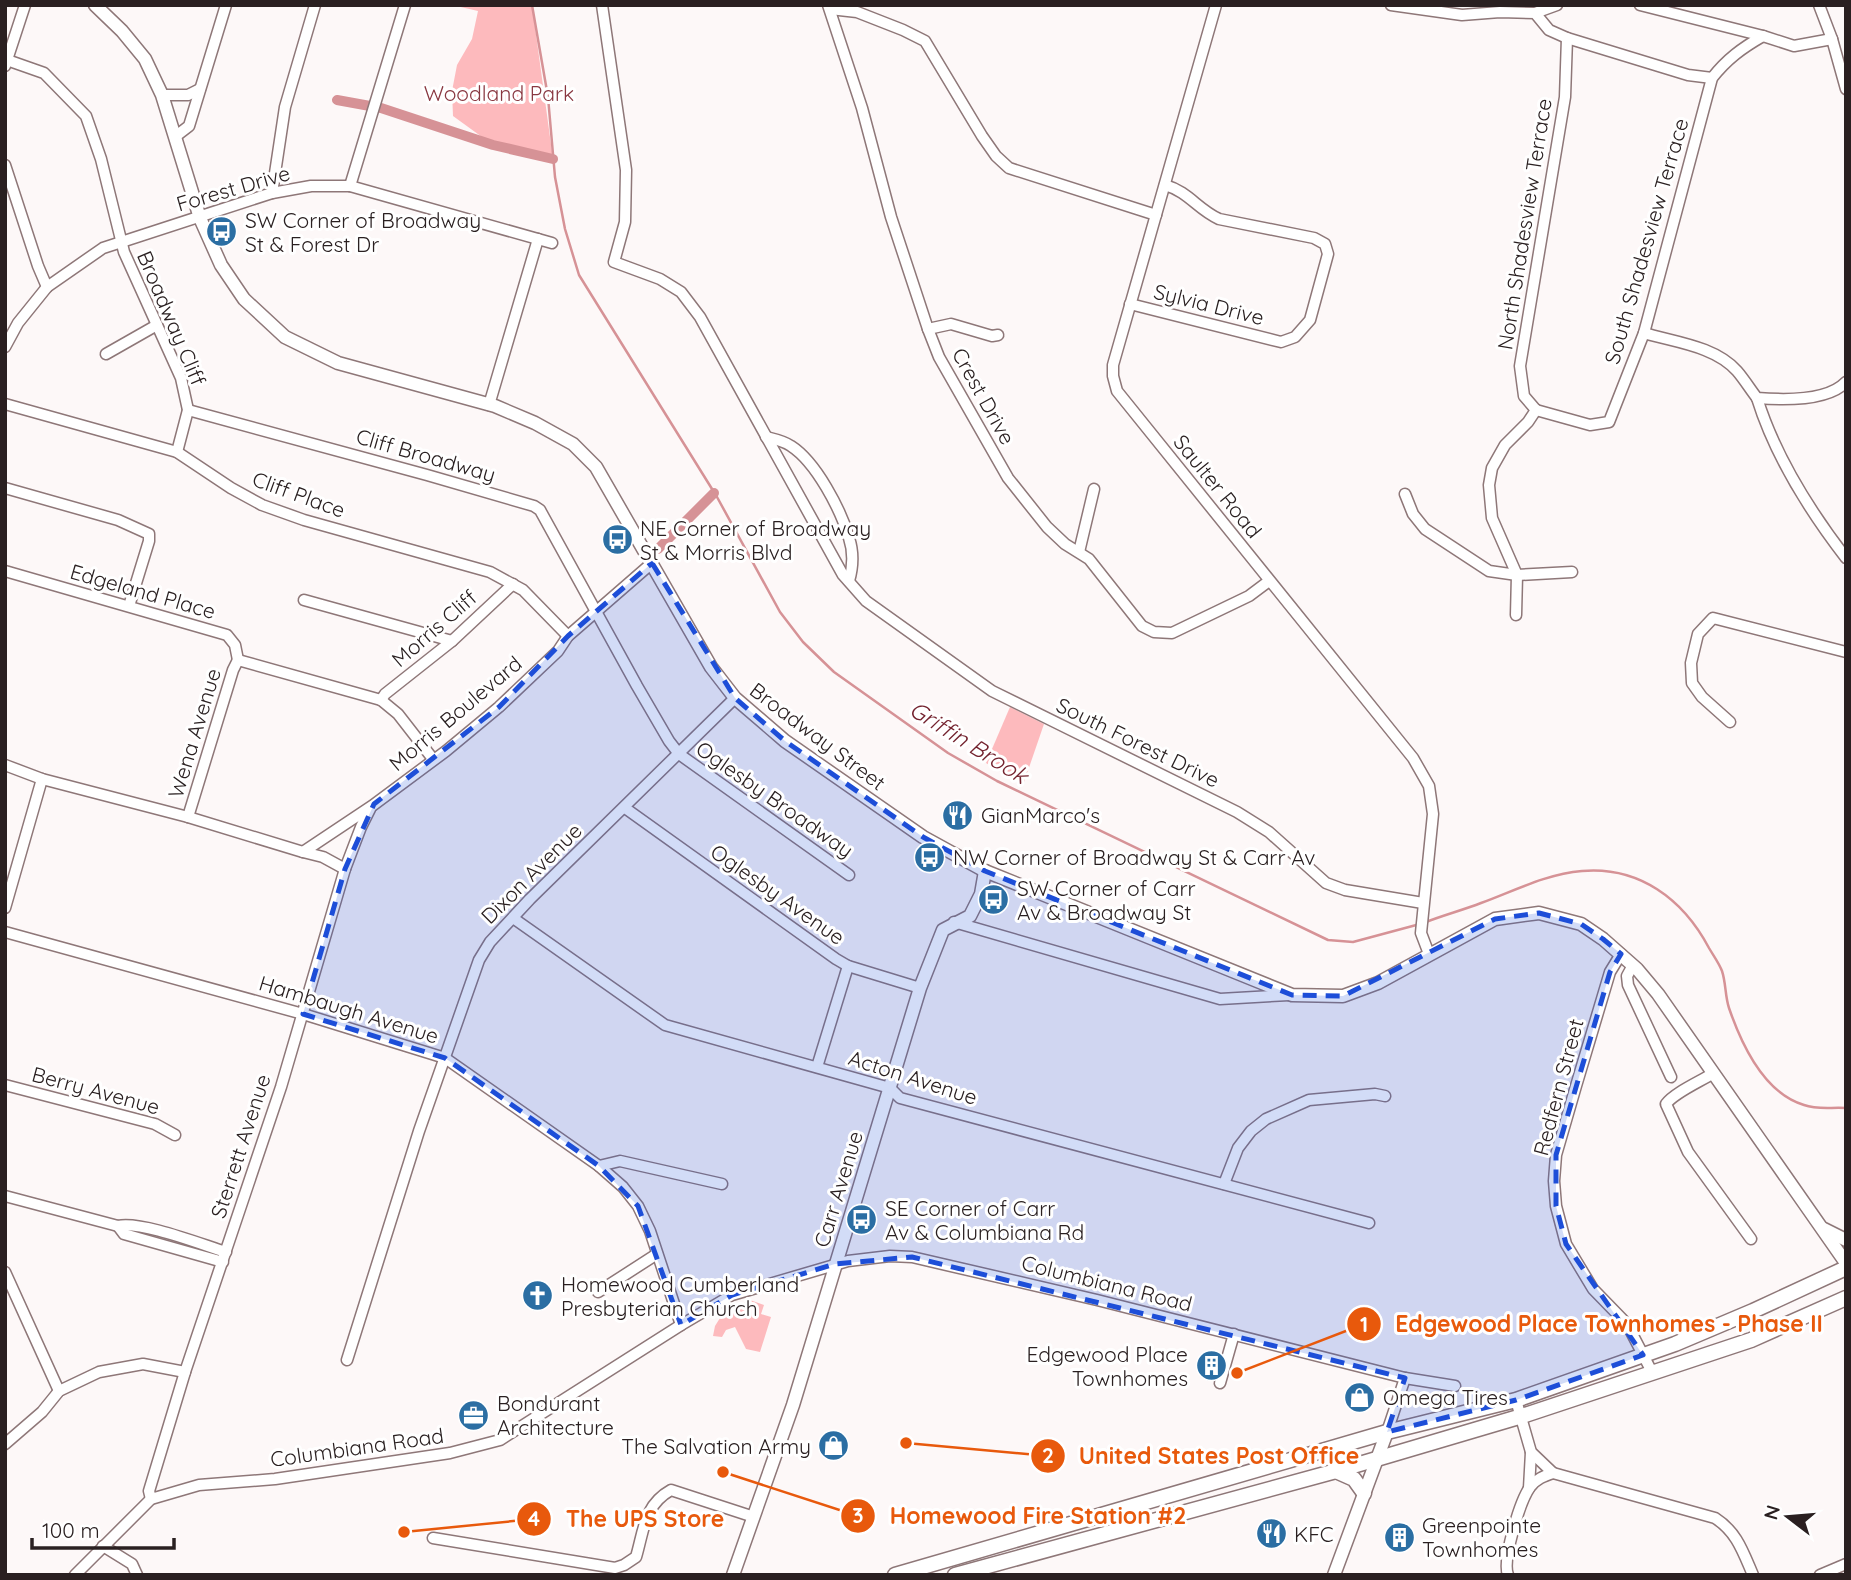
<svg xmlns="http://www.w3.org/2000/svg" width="1851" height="1580" font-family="Quicksand,sans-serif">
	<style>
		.green { fill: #fdbabd }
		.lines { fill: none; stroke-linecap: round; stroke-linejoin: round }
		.stream { stroke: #d69296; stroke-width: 2.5 }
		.canal { stroke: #d69296; stroke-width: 10 }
		.minor-casing { stroke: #8e7778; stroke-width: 13 }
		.tertiary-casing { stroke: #8e7778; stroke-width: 15 }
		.secondary-casing { stroke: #8e7778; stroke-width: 17 }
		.minor { stroke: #fff; stroke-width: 10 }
		.tertiary { stroke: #fff; stroke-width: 12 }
		.secondary { stroke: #fff; stroke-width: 14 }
		.marked { fill: #1d4ed8; fill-opacity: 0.2; stroke: #1d4ed8; stroke-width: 5; stroke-dasharray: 14 9; stroke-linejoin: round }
		.labels { text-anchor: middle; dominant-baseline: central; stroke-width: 6; stroke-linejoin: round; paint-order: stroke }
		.park-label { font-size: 21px; fill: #893740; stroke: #fff }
		.street-label { font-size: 21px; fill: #2a2021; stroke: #fff }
		.poi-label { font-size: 21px; fill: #2a2021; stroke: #fff; text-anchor: start }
		.water-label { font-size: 23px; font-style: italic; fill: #74232f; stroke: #fff }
		.leader { fill: none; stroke: #e8590c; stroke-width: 2.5 }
		.callout-dot { fill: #e8590c; stroke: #fff; stroke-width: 2.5 }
		.mark-label { font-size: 21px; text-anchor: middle; font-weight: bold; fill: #fff }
		.callout-label { font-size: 23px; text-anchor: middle; font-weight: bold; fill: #e8590c; stroke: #fff; stroke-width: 6; stroke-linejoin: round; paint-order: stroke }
	</style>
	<rect width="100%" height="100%" fill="#fdf8f8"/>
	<g class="green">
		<polygon points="452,5 532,5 553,159 493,145 453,116 452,91 457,65 472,39 478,11"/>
		<polygon points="1010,707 1044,724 1023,785 986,763"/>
		<polygon points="750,1300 764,1305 761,1314 771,1317 760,1352 746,1349 735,1327 726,1330 722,1337 713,1336 715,1326 720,1318 716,1315"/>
	</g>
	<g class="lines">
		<g class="stream">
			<polyline points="532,5 548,97 555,177 565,229 579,275 717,497 780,612 803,642 834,672 948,753 997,781 1328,940 1353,942 1420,924"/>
			<path d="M1426 922C1444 915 1463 910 1481 903 1514 891 1546 874 1582 871 1639 866 1683 899 1709 948 1713 955 1719 963 1722 971 1726 983 1725 996 1729 1008 1741 1043 1764 1093 1804 1105 1818 1110 1831 1107 1846 1108"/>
		</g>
		<g class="canal">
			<polyline points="337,100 381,108 493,145 553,159"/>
			<polyline points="658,549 714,493"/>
		</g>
		<defs>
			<g id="minor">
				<polyline points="602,5 626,170 625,222 614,262 660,279 681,292 700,317 843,575 866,601 992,691 1237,812 1269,832 1326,883 1345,890 1423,903"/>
				<polyline points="828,5 862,108 891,217 928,329 939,357 1008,478 1047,527 1065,544 1089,559 1142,626 1154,632 1172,633 1249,596 1269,581"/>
				<polyline points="1216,5 1113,365 1113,376 1117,391 1413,758 1429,786 1433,814 1421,933 1429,954"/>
				<polyline points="1391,5 1462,15 1500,12 1535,13 1549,30 1567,38 1688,75 1712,78"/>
				<polyline points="1640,5 1763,36 1794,46 1832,39"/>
				<polyline points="1819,5 1832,39 1846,89"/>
				<polyline points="830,9 857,12 903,30 925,41 982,136 996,156 1009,168 1156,215"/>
				<polyline points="1535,13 1557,5"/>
				<polyline points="7,60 44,73 86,116 101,159 124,252 181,378 188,410 177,452"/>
				<polyline points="5,66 25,5"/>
				<polyline points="162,95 188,95 200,89"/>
				<polyline points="176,136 189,126 226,5"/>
				<polyline points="5,165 38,266 47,287"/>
				<polyline points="350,186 405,5"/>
				<polyline points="272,193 285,107 315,5"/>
				<path d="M1130 304 1281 342 1295 337 1310 320 1328 254 1325 244 1314 238 1219 219C1197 209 1189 192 1165 185"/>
				<polyline points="928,329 951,324 992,336 998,335"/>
				<path d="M1644 333C1674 342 1715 346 1737 371 1744 379 1750 389 1757 398 1782 400 1827 402 1846 382"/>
				<polyline points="5,347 18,323 47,287 103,248 272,193 311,186 350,186 552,243"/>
				<polyline points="106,354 157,325"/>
				<path d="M1757 398C1775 456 1809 510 1846 558"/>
				<polyline points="5,404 177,452 231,488 262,505 304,520 490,572 523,590 568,636"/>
				<polyline points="489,405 538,239"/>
				<polyline points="188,410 427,475 534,506 540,510 637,686 669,741 679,754 849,875"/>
				<path d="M1536 410 1590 425 1609 422 1644 333 1712 78C1727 59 1742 48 1763 36"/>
				<polyline points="1536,410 1524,396 1520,366 1565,97 1567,38"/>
				<path d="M766 437C774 439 784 441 791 446 816 462 841 510 849 538 854 553 853 567 849 581"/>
				<polyline points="5,488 118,520 149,534 149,541 129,606"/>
				<polyline points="1405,494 1413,514 1425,529 1489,571 1517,575 1572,572"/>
				<polyline points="1079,552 1094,489"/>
				<polyline points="5,571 227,635 235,645 238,660"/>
				<polyline points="304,600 452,641"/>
				<polyline points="1516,615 1517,575 1492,518 1489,485 1492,468 1505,445 1528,422 1536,410"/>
				<polyline points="238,660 381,700 398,714 433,759"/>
				<polyline points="381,700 385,694 452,641 513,584"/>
				<polyline points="1730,722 1702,697 1692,683 1691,663 1698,634 1713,618 1846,652"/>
				<polyline points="5,765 42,779 188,817 303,852 372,806 446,751 499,707 558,651 568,636 652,563"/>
				<polyline points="625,808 836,959 848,966 920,988"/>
				<polyline points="188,817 233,670 238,660"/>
				<polyline points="303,852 323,857 345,869"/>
				<polyline points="5,908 42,779"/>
				<polyline points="513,918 665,1025 890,1088 900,1098 1369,1223"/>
				<polyline points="954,922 1220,999 1289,995"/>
				<polyline points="5,932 303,1014 445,1058 599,1166 623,1187 638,1206 650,1231 681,1325"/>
				<polyline points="1621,954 1610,972 1576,1086 1556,1155 1554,1181 1556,1206 1566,1244 1593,1289 1627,1324 1653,1374"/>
				<polyline points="1633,965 1627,976 1628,985 1671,1077"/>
				<polyline points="817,1067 848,966"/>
				<path d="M1712 1074C1699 1082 1674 1093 1666 1104L1688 1152 1751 1239"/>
				<polyline points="5,1085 155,1124 175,1135"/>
				<polyline points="599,1166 620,1161 722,1184"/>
				<polyline points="1224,1184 1238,1148 1251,1131 1266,1119 1309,1100 1375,1094 1385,1096"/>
				<path d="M5 1196 118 1226C142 1221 200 1244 226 1252"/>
				<polyline points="118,1226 124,1234 223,1262"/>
				<polyline points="5,1272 59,1391"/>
				<polyline points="598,1292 657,1254"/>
				<polyline points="347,1360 419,1131 479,960 490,942 530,899 735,698"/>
				<polyline points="1220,1383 1234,1334"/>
				<polyline points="1516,1400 1531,1452 1553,1473"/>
				<polyline points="1387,1432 1405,1378"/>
				<polyline points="5,1444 42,1412 59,1391 99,1372 143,1364 185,1372"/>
				<polyline points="1529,1488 1531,1452"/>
				<polyline points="151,1499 149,1491 185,1372 281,1087 345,869 361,827 370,809"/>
				<path d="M433 1538 615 1568 624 1565 636 1557C644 1530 644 1505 671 1490L754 1517"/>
				<polyline points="103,1546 132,1564 137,1575"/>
				<polyline points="75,1575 151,1499 199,1485 275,1479 450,1453 500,1440 681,1325 732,1295 848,1261 890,1256 912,1257 1097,1300 1405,1378 1455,1386"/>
				<path d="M1508 1575C1502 1560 1520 1501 1530 1487 1536 1479 1544 1476 1553 1473L1715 1518C1737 1532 1743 1552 1753 1575"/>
				<polyline points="1820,1575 1846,1564"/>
			</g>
			<g id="tertiary">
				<polyline points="95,5 122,31 145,59 162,95 200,218 221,265 244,299 285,337 338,363 495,406 535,423 573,444 596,467 711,667 735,698 785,741 923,837 985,871 1292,995 1343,996 1378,983 1495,919 1539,913 1581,924 1603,939 1637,969 1658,994 1846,1263"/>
				<polyline points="1824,1229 1846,1240"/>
				<polyline points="733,1575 793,1405 920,988 943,930 970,916 981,894 985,871"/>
				<polyline points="1334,1575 1387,1432"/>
			</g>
			<g id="secondary">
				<polyline points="1336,1471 1354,1479 1364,1493"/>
				<polyline points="895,1575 1387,1432 1516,1400 1675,1344 1753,1311 1846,1268"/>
				<polyline points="955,1575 1336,1471 1522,1416 1751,1340 1846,1298"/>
			</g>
		</defs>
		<use href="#minor" class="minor-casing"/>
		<use href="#tertiary" class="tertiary-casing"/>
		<use href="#secondary" class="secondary-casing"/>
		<use href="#minor" class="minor"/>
		<use href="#tertiary" class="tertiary"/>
		<use href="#secondary" class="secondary"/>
	</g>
	<path class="marked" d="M652 563 735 698 785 741 923 837 985 871 1292 995 1343 996 1495 919 1539 913 1581 924 1603 939 1621 954 1610 972 1556 1155V1206L1566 1244 1643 1355 1516 1400 1387 1432 1405 1378 912 1257 835 1264 732 1295 681 1325 638 1206 599 1166 445 1058 303 1014 345 869 374 804 499 707 568 636Z"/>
	<defs>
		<symbol id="bus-disc" viewBox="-11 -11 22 22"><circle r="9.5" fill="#2b6ea3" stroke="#fff"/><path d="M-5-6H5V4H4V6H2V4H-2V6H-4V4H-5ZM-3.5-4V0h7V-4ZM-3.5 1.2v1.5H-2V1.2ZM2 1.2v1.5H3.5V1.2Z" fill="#fff"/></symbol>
		<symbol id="restaurant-disc" viewBox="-11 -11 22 22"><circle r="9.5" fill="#2b6ea3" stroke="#fff"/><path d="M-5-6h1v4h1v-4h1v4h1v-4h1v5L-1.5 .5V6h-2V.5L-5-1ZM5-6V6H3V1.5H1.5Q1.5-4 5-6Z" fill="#fff"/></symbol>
		<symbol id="church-disc" viewBox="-11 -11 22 22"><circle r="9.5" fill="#2b6ea3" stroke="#fff"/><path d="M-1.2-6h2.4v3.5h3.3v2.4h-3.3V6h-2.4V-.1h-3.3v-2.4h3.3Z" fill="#fff"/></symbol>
		<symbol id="building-disc" viewBox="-11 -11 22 22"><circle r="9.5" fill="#2b6ea3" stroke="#fff"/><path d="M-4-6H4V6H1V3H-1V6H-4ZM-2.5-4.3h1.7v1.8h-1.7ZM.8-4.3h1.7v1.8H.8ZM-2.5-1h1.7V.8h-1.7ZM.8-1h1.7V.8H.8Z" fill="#fff"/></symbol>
		<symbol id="shop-disc" viewBox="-11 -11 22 22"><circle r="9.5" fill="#2b6ea3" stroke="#fff"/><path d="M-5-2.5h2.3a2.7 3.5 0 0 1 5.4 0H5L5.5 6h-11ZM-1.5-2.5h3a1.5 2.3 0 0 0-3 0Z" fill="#fff"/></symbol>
		<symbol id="office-disc" viewBox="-11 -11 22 22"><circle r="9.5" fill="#2b6ea3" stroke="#fff"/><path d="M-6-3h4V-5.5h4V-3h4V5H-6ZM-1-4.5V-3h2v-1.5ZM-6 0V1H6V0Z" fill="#fff"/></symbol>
	</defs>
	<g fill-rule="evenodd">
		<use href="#bus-disc" x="204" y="214" width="35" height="35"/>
		<use href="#bus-disc" x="600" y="522" width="35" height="35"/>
		<use href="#restaurant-disc" x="940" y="798" width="35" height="35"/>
		<use href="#bus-disc" x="912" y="840" width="35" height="35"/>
		<use href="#bus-disc" x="976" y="882" width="35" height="35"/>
		<use href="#bus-disc" x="844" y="1202" width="35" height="35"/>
		<use href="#church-disc" x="520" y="1278" width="35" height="35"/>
		<use href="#building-disc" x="1194" y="1348" width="35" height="35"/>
		<use href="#shop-disc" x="1342" y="1380" width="35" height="35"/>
		<use href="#office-disc" x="456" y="1398" width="35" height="35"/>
		<use href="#shop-disc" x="816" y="1428" width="35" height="35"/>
		<use href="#restaurant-disc" x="1254" y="1516" width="35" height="35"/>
		<use href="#building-disc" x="1382" y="1520" width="35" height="35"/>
	</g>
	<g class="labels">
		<g class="park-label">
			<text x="499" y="93">Woodland Park</text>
		</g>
		<g class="street-label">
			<text transform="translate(233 188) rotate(-16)">Forest Drive</text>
			<text transform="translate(1524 224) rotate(-81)">North Shadesview Terrace</text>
			<text transform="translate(1646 241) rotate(-74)">South Shadesview Terrace</text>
			<text transform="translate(1209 304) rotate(14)">Sylvia Drive</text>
			<text transform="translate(172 318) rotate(67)">Broadway Cliff</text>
			<text transform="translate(984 396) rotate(61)">Crest Drive</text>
			<text transform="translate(426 455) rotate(16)">Cliff Broadway</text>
			<text transform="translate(1218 486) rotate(51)">Saulter Road</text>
			<text transform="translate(299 494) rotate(20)">Cliff Place</text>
			<text transform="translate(143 591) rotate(16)">Edgeland Place</text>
			<text transform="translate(434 628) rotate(-41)">Morris Cliff</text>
			<text transform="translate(455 713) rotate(-40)">Morris Boulevard</text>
			<text transform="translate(194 733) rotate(-73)">Wena Avenue</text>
			<text transform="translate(818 736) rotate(37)">Broadway Street</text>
			<text transform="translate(1138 742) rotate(26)">South Forest Drive</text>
			<text transform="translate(775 799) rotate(35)">Oglesby Broadway</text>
			<text transform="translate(531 873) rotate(-45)">Dixon Avenue</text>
			<text transform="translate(778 894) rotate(35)">Oglesby Avenue</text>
			<text transform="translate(349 1009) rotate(17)">Hambaugh Avenue</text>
			<text transform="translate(913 1077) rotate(18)">Acton Avenue</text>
			<text transform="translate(1558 1087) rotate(-75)">Redfern Street</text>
			<text transform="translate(96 1090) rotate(15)">Berry Avenue</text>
			<text transform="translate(240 1146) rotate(-72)">Sterrett Avenue</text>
			<text transform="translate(838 1189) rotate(-73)">Carr Avenue</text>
			<text transform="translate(1107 1283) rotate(14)">Columbiana Road</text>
			<text transform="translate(357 1447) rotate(-8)">Columbiana Road</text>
		</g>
		<g class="poi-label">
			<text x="245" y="220">SW Corner of Broadway<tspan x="245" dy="24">St &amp; Forest Dr</tspan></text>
			<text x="640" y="528">NE Corner of Broadway<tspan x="640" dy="24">St &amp; Morris Blvd</tspan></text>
			<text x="981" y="815">GianMarco's</text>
			<text x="953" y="857">NW Corner of Broadway St &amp; Carr Av</text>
			<text x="1017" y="888">SW Corner of Carr<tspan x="1017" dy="24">Av &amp; Broadway St</tspan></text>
			<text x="885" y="1208">SE Corner of Carr<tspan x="885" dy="24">Av &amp; Columbiana Rd</tspan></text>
			<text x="561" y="1284">Homewood Cumberland<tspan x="561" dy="24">Presbyterian Church</tspan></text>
			<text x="1188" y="1354" text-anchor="end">Edgewood Place<tspan x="1188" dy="24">Townhomes</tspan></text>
			<text x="1383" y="1397">Omega Tires</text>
			<text x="497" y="1403">Bondurant<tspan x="497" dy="24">Architecture</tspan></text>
			<text x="811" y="1446" text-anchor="end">The Salvation Army</text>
			<text x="1422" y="1525">Greenpointe<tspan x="1422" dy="24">Townhomes</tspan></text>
			<text x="1294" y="1534">KFC</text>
		</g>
		<g class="water-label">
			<text transform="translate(969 742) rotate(32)">Griffin Brook</text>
		</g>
	</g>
	<path class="leader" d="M1237 1373L1364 1324M906 1443L1048 1456M723 1472L858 1516M404 1532L534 1519"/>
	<g class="callout-dot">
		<circle cx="1237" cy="1373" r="7"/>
		<circle cx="906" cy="1443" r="7"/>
		<circle cx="723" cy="1472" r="7"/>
		<circle cx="404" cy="1532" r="7"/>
		<circle cx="1364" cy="1324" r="18"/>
		<circle cx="1048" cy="1456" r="18"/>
		<circle cx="858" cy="1516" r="18"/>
		<circle cx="534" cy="1519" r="18"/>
	</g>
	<g class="mark-label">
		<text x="1364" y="1332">1</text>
		<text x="1048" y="1463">2</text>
		<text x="858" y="1523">3</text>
		<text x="534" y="1526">4</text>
	</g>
	<g class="callout-label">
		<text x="1609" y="1332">Edgewood Place Townhomes - Phase II</text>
		<text x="1219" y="1464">United States Post Office</text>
		<text x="1038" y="1524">Homewood Fire Station #2</text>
		<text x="645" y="1527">The UPS Store</text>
	</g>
	<rect width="1851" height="1580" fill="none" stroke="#2a2021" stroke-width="14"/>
	<g transform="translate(1788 1517) rotate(286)" stroke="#ffffff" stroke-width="5" paint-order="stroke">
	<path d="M0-5L12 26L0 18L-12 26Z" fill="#2a2021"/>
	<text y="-10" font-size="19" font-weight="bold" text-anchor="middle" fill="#2a2021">N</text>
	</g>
	<path d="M32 1538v10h142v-10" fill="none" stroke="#2a2021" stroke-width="3.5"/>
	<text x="42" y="1538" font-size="21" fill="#2a2021" stroke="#ffffff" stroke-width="5" paint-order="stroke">100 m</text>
</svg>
